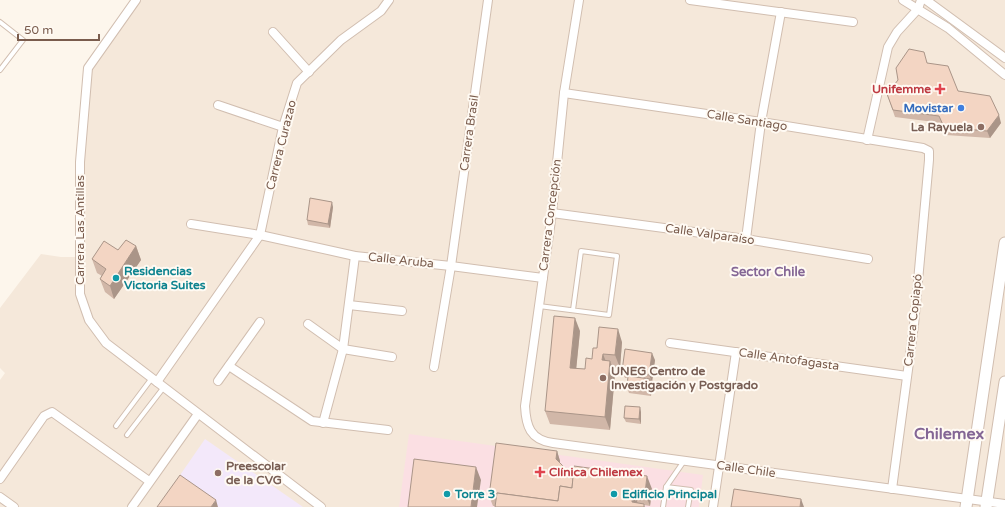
<svg xmlns="http://www.w3.org/2000/svg" width="1005" height="507" font-family="'Varela Round',sans-serif">
	<style>
		.residential { fill: #f5e8da }
		.education { fill: #f3e8fa }
		.medical { fill: #fbdfe3 }
		.lines { fill: none; stroke-linecap: round; stroke-linejoin: round }
		.service-casing { stroke: #d1beb0; stroke-width: 6 }
		.minor-casing { stroke: #d1beb0; stroke-width: 10 }
		.tertiary-casing { stroke: #d1beb0; stroke-width: 13 }
		.service { stroke: #fff; stroke-width: 4 }
		.minor { stroke: #fff; stroke-width: 8 }
		.tertiary { stroke: #fff; stroke-width: 11 }
		.wall { fill: #d1b7a8 }
		.shaded-wall { fill: #aa9588 }
		.building { fill: #f3d5c3; stroke: #aa9588 }
		.health-dot { fill: #e0444e; stroke: #fffaf3; stroke-width: 1.5 }
		.shop-dot { fill: #3f7fe0; stroke: #fffaf3; stroke-width: 1.5 }
		.education-dot { fill: #8d6e63; stroke: #fffaf3; stroke-width: 1.5 }
		.culture-dot { fill: #0f9aa8; stroke: #fffaf3; stroke-width: 1.5 }
		.labels { text-anchor: middle; dominant-baseline: central; stroke-width: 4; stroke-linejoin: round; paint-order: stroke }
		.health-label { font-size: 12px; font-weight: bold; fill: #be3a42; stroke: #fffaf3; text-anchor: end }
		.shop-label { font-size: 12px; font-weight: bold; fill: #366cbe; stroke: #fffaf3; text-anchor: end }
		.street-label { font-size: 12px; fill: #7a5c4d; stroke: #fffaf3 }
		.education-label { font-size: 12px; font-weight: bold; fill: #785e54; stroke: #fffaf3; text-anchor: start }
		.culture-label { font-size: 12px; font-weight: bold; fill: #0d838f; stroke: #fffaf3; text-anchor: start }
		.neighbourhood-label { font-size: 13px; font-weight: bold; fill: #846695; stroke: #fffaf3 }
		.district-label { font-size: 16px; font-weight: bold; fill: #846695; stroke: #fffaf3 }
	</style>
	<rect width="100%" height="100%" fill="#fdf6ec"/>
	<polygon class="residential" points="136,0 1005,0 1005,507 0,507 0,380 5,373 0,368 0,308 41,254 61,257 79,257 88,68"/>
	<polygon class="education" points="205,439 303,507 158,507"/>
	<polygon class="medical" points="409,434 703,475 699,507 399,507"/>
	<g class="lines">
		<defs>
			<g id="service">
				<polyline points="0,22 23,40 0,70"/>
				<polyline points="539,306 609,315 617,256 581,251 573,310"/>
				<polyline points="116,426 152,378"/>
				<polyline points="127,435 164,387"/>
				<polyline points="666,487 691,490 688,507"/>
				<polyline points="663,507 666,487 684,461"/>
			</g>
			<g id="minor">
				<polyline points="136,0 88,68 80,162 80,294 89,320 106,343 321,507"/>
				<path d="M579 0 564 93 552 213 525 406C526 426 530 440 553 443L1005 504"/>
				<polyline points="690,0 853,22"/>
				<polyline points="903,0 948,28 1005,75"/>
				<polyline points="926,0 1005,58"/>
				<polyline points="273,32 309,72"/>
				<polyline points="564,93 761,122 923,148 929,151 929,160 914,325 892,489"/>
				<polyline points="218,105 283,127"/>
				<polyline points="867,140 888,47 897,32 918,9 921,0"/>
				<polyline points="552,213 746,239 868,259"/>
				<polyline points="191,224 260,235 355,256 451,266 543,278"/>
				<polyline points="746,239 761,122 781,12"/>
				<polyline points="349,305 402,311"/>
				<polyline points="308,324 343,349 392,357"/>
				<polyline points="670,343 907,376"/>
				<polyline points="229,366 312,421 388,430"/>
				<polyline points="434,367 451,266 488,0"/>
				<polyline points="218,381 260,322"/>
				<polyline points="157,382 260,235 283,127 297,83 341,40 381,11 389,0"/>
				<polyline points="323,423 343,349 355,256"/>
				<polyline points="0,479 44,416 52,412 149,481"/>
				<polyline points="0,497 14,507"/>
				<polyline points="132,507 198,414"/>
				<polyline points="713,507 736,352"/>
			</g>
			<g id="tertiary">
				<polyline points="966,507 1005,243"/>
				<polyline points="986,507 1005,382"/>
			</g>
		</defs>
		<use href="#service" class="service-casing"/>
		<use href="#minor" class="minor-casing"/>
		<use href="#tertiary" class="tertiary-casing"/>
		<use href="#service" class="service"/>
		<use href="#minor" class="minor"/>
		<use href="#tertiary" class="tertiary"/>
	</g>
	<g class="wall">
		<polygon points="927,63 958,91 1001,123 990,138 946,135 942,123 895,117 887,94"/>
		<polygon points="333,207 330,228 308,225 307,220"/>
		<polygon points="136,246 141,260 114,299 105,292 100,279 102,276 97,273 92,259 118,250"/>
		<polygon points="580,331 576,369 585,369 592,359 622,342 620,368 613,368 615,374 610,430 550,424 545,411"/>
		<polygon points="655,360 652,382 652,384 651,396 629,393 627,388 628,378 625,378 622,371"/>
		<polygon points="641,412 641,424 626,422 624,418"/>
		<polygon points="557,451 560,461 560,463 567,472 568,477 652,489 650,506 644,505 645,507 493,506 489,496"/>
	</g>
	<g class="shaded-wall">
		<polygon points="999,115 1001,123 990,138 987,131"/>
		<polygon points="332,202 333,207 330,228 328,224"/>
		<polygon points="136,246 141,260 114,299 110,286"/>
		<polygon points="575,318 580,331 575,381 570,368"/>
		<polygon points="618,329 622,342 620,368 615,355"/>
		<polygon points="652,353 655,360 652,382 649,375"/>
		<polygon points="603,354 608,367 602,360"/>
		<polygon points="610,361 615,374 610,430 605,417"/>
		<polygon points="650,379 652,384 651,396 649,391"/>
		<polygon points="640,407 641,412 641,424 639,419"/>
		<polygon points="557,451 560,461 559,469 556,459"/>
		<polygon points="476,467 481,480 477,507 471,507"/>
		<polygon points="647,476 652,489 650,506 645,493"/>
		<polygon points="633,491 638,504 632,502"/>
		<polygon points="801,499 804,507 800,507"/>
		<polygon points="216,500 218,507 211,507"/>
	</g>
	<g class="building">
		<polygon points="909,49 924,52 927,63 948,66 958,91 990,96 999,115 987,131 944,127 939,116 893,110 887,94 898,80 896,68"/>
		<polygon points="310,198 332,202 328,224 307,220"/>
		<polygon points="126,240 136,246 110,286 100,279 106,269 92,259 104,241 118,250"/>
		<polygon points="554,316 575,318 570,368 585,369 586,358 592,359 593,348 597,348 599,327 618,329 615,355 603,354 602,360 610,361 605,417 545,411"/>
		<polygon points="625,349 652,353 649,375 622,371"/>
		<polygon points="628,376 650,379 649,391 627,388"/>
		<polygon points="625,406 640,407 639,419 624,418"/>
		<polygon points="496,443 557,451 556,459 564,467 567,472 567,477 573,478 572,488 560,486 558,501 497,493 497,497 489,496"/>
		<polygon points="414,459 476,467 471,507 408,507"/>
		<polygon points="574,466 647,476 645,493 633,491 632,502 644,504 644,507 495,507 497,493 558,501 560,486 572,488"/>
		<polygon points="180,475 216,500 211,507 157,507"/>
		<polygon points="734,489 801,499 800,507 731,507"/>
	</g>
	<g class="health-dot">
		<path d="M938 83h4v4h4v4h-4v4h-4v-4h-4v-4h4z"/>
		<path d="M538 466h4v4h4v4h-4v4h-4v-4h-4v-4h4z"/>
	</g>
	<circle class="shop-dot" cx="961" cy="108" r="4"/>
	<g class="education-dot">
		<circle cx="981" cy="127" r="4"/>
		<circle cx="603" cy="378" r="4"/>
		<circle cx="218" cy="473" r="4"/>
	</g>
	<g class="culture-dot">
		<circle cx="116" cy="278" r="4"/>
		<circle cx="447" cy="494" r="4"/>
		<circle cx="614" cy="494" r="4"/>
	</g>
	<g class="labels">
		<g class="health-label">
			<text x="931" y="89">Unifemme</text>
			<text x="549" y="472" text-anchor="start">Clínica Chilemex</text>
		</g>
		<g class="shop-label">
			<text x="953" y="108">Movistar</text>
		</g>
		<g class="street-label">
			<text transform="translate(747 120) rotate(9)">Calle Santiago</text>
			<text transform="translate(469 133) rotate(-82)">Carrera Brasil</text>
			<text transform="translate(281 145) rotate(-76)">Carrera Curazao</text>
			<text transform="translate(550 215) rotate(-83)">Carrera Concepción</text>
			<text transform="translate(80 230) rotate(-90)">Carrera Las Antillas</text>
			<text transform="translate(710 234) rotate(8)">Calle Valparaíso</text>
			<text transform="translate(401 260) rotate(6)">Calle Aruba</text>
			<text transform="translate(913 320) rotate(-84)">Carrera Copiapó</text>
			<text transform="translate(789 359) rotate(8)">Calle Antofagasta</text>
			<text transform="translate(746 469) rotate(8)">Calle Chile</text>
		</g>
		<g class="education-label">
			<text x="973" y="127" text-anchor="end">La Rayuela</text>
			<text x="611" y="371">UNEG Centro de<tspan x="611" dy="14">Investigación y Postgrado</tspan></text>
			<text x="226" y="466">Preescolar<tspan x="226" dy="14">de la CVG</tspan></text>
		</g>
		<g class="culture-label">
			<text x="124" y="271">Residencias<tspan x="124" dy="14">Victoria Suites</tspan></text>
			<text x="455" y="494">Torre 3</text>
			<text x="622" y="494">Edificio Principal</text>
		</g>
		<g class="neighbourhood-label">
			<text x="768" y="272">Sector Chile</text>
		</g>
		<g class="district-label">
			<text x="949" y="434">Chilemex</text>
		</g>
	</g>
	<path d="M18 34v6h81v-6" fill="none" stroke="#7a5c4d" stroke-width="2"/>
	<text x="24" y="34" font-size="12" fill="#7a5c4d" stroke="#fffaf3" stroke-width="3" paint-order="stroke">50 m</text>
</svg>
